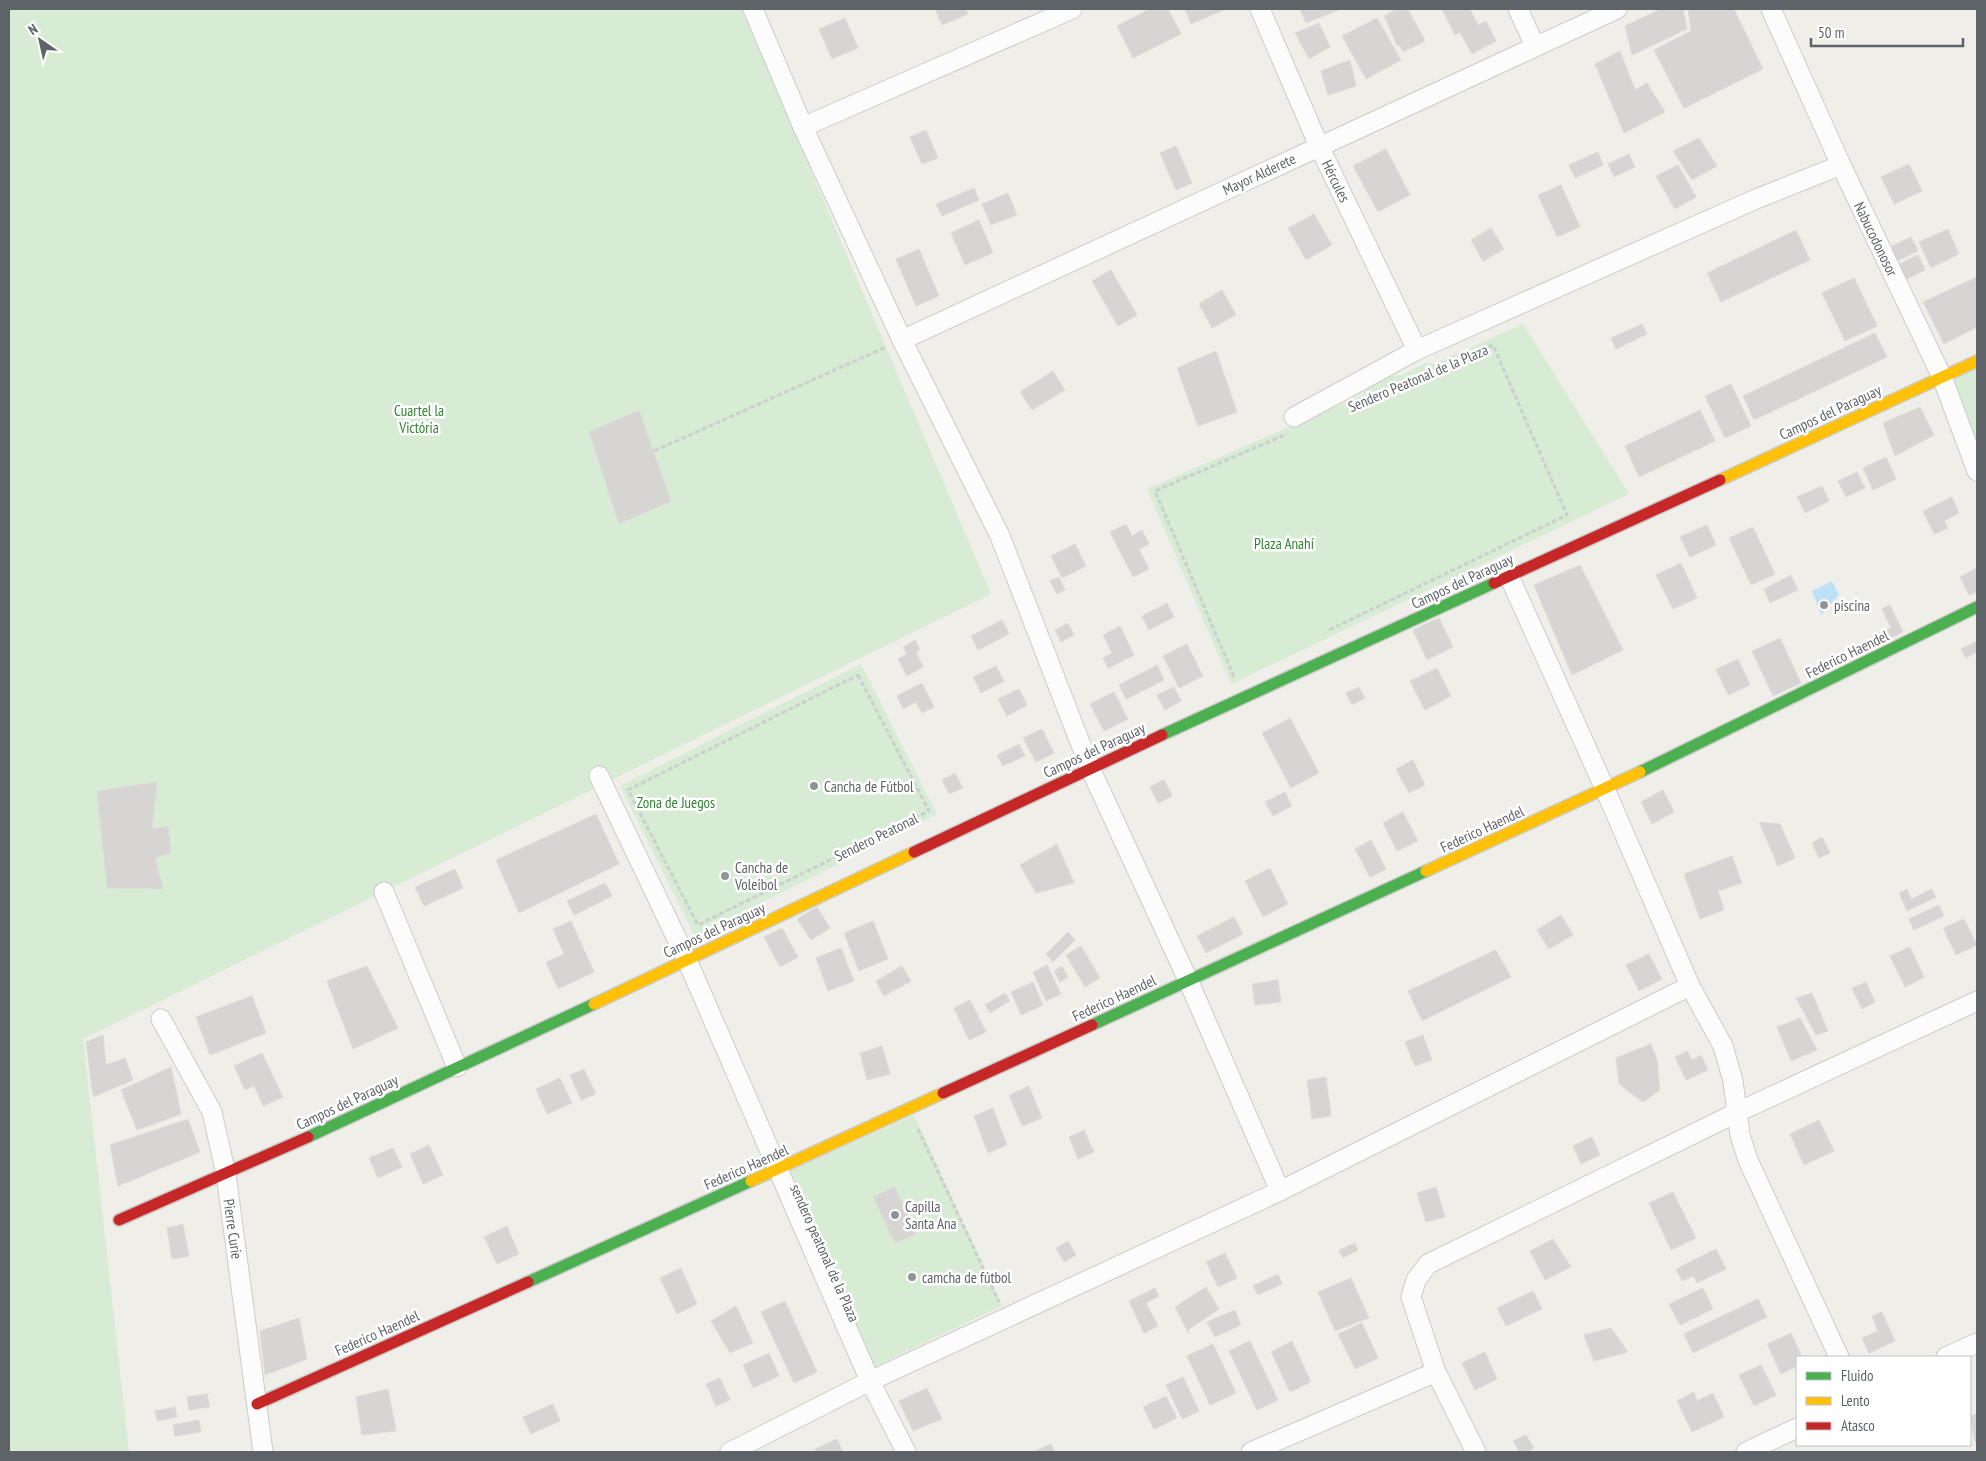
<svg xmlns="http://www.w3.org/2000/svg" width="1986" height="1461" font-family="'PT Sans Narrow',sans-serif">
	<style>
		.green { fill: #d8ebd5 }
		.water { fill: #bee1f8 }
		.building { fill: #d6d5d3; stroke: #dedcd8 }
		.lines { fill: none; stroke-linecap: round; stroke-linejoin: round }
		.street-casing { stroke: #cccccb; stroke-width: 21 }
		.fast-casing { stroke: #cbcbca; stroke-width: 14 }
		.slow-casing { stroke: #cbcbca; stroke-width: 14 }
		.jam-casing { stroke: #cbcbca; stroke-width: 14 }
		.path { stroke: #cad0cb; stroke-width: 3; stroke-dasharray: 5 2.5; stroke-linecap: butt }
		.street { stroke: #fdfcfc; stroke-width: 19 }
		.fast { stroke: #4caf50; stroke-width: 11 }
		.slow { stroke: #ffc107; stroke-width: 11 }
		.jam { stroke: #c62828; stroke-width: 11 }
		.poi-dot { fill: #919495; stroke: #fff; stroke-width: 2 }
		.labels { text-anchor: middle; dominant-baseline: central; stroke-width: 5; stroke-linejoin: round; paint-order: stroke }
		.street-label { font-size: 15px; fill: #5e6368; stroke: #fff }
		.park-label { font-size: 15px; fill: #328333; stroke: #fff }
		.poi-label { font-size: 15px; fill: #5e6368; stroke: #fff; text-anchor: start }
	</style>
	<rect width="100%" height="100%" fill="#efeee9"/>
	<g class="green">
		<polygon points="9,9 742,9 991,594 83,1039 129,1452 9,1452"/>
		<polygon points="1523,324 1629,494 1231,684 1147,489 1362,395 1368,386 1384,377 1402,375 1425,363 1435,363"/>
		<polygon points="1977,367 1977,448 1947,382"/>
		<polygon points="861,664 937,814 695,936 620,786"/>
		<polygon points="914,1115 1002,1306 873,1367 787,1172"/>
	</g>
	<polygon class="water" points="1832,581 1839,595 1821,615 1812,591"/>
	<g class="building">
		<polygon points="935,9 966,9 968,14 942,25"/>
		<polygon points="1150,9 1168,9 1181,34 1133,58 1117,26"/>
		<polygon points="1185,9 1223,9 1224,10 1191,24"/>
		<polygon points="1300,9 1341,9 1306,23"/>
		<polygon points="1397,9 1408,9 1425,41 1403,52 1384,16"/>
		<polygon points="1403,9 1408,9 1419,36 1397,46 1385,17"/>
		<polygon points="1442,9 1470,9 1478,25 1486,21 1496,41 1472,54 1460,32 1455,35"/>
		<polygon points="1661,9 1683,9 1687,29 1632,55 1625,26"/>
		<polygon points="1688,9 1734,9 1763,69 1684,108 1654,50 1691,31"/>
		<polygon points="845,18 858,48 832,59 819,29"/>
		<polygon points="1377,18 1401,60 1366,79 1342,36"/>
		<polygon points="1319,23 1330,47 1309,59 1295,33"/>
		<polygon points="1620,51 1635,90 1647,83 1665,112 1624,133 1595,64"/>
		<polygon points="1350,60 1356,86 1328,95 1321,71"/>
		<polygon points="926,130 938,158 922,164 910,137"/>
		<polygon points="1699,138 1717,166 1692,180 1673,151"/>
		<polygon points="1176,146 1192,183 1176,190 1160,153"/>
		<polygon points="1386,149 1410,195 1378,212 1353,166"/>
		<polygon points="1598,152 1603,165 1575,178 1569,165"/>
		<polygon points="1629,154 1635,167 1614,177 1608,164"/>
		<polygon points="1909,164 1922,191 1894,204 1881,177"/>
		<polygon points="1678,165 1696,197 1675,209 1656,176"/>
		<polygon points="1561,185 1580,227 1557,237 1538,195"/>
		<polygon points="974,188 979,200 942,216 936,204"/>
		<polygon points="1008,193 1017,215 991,225 982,204"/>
		<polygon points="1314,214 1332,245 1306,260 1288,228"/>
		<polygon points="979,220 993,253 965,265 951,233"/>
		<polygon points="1491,228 1504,249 1483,261 1471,240"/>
		<polygon points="1948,229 1959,254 1931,268 1919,242"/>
		<polygon points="1796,230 1810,260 1721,302 1707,273"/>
		<polygon points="1911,237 1918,251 1897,261 1890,247"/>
		<polygon points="919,249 939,296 916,306 896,259"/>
		<polygon points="1918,255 1925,270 1905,280 1897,265"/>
		<polygon points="1111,270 1137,315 1118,326 1092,281"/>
		<polygon points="1977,277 1977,327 1944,344 1923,302"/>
		<polygon points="1854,278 1877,326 1845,341 1822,293"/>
		<polygon points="1222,290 1236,315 1212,328 1199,304"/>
		<polygon points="1642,324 1647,334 1616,349 1611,338"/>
		<polygon points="1875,333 1887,357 1754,420 1743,396"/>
		<polygon points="1216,351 1237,412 1198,426 1177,368"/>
		<polygon points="1053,371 1065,390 1032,410 1020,392"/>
		<polygon points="1731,384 1751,426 1725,438 1705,396"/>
		<polygon points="1920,407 1934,435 1895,456 1883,423"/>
		<polygon points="639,410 671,501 619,524 589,432"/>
		<polygon points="1700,410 1715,441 1639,477 1625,446"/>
		<polygon points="1886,457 1896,479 1873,490 1863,468"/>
		<polygon points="1857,472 1865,488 1846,497 1838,481"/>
		<polygon points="1822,486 1829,501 1805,513 1797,497"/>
		<polygon points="1952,497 1959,513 1944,521 1948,528 1934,534 1923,511"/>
		<polygon points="1126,524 1132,536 1142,530 1149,544 1139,549 1149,569 1133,577 1110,532"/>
		<polygon points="1707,525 1716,545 1690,557 1680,537"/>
		<polygon points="1753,527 1775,574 1751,585 1729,538"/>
		<polygon points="1075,544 1086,566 1062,578 1051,556"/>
		<polygon points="1681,563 1697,598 1673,609 1656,575"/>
		<polygon points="1580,565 1623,650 1572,675 1534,585"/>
		<polygon points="1977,568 1977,592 1969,595 1960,577"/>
		<polygon points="1791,575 1798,590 1770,603 1764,589"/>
		<polygon points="1059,577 1065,590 1057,594 1050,581"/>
		<polygon points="1167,603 1174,617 1149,630 1142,616"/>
		<polygon points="1890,605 1903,632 1881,643 1877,634 1891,628 1882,609"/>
		<polygon points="1439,618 1453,647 1427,660 1413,630"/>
		<polygon points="1002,620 1009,634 978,650 971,636"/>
		<polygon points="1068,623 1074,635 1061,642 1055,630"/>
		<polygon points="1120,626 1134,655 1108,668 1103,658 1112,653 1103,635"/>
		<polygon points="1780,638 1801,683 1773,696 1752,651"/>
		<polygon points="915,640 920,650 916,652 923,667 907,676 898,659 907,654 903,647"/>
		<polygon points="1977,641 1977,652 1966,658 1961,649"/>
		<polygon points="1187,644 1203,676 1179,688 1163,656"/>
		<polygon points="1738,659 1750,685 1728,695 1716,669"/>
		<polygon points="1157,665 1164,680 1126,699 1119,685"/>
		<polygon points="996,666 1004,681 981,693 973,677"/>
		<polygon points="1437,668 1451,696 1425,710 1410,681"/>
		<polygon points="922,683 934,707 922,713 916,702 903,709 897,696"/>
		<polygon points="1174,687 1181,701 1165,710 1157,695"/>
		<polygon points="1359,687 1365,698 1352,705 1346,693"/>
		<polygon points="1019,689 1027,705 1007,716 998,699"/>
		<polygon points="1114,692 1128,719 1104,731 1090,704"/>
		<polygon points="1290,718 1319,773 1291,788 1262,733"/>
		<polygon points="1042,729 1054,753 1036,762 1023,738"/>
		<polygon points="1019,744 1025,756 1003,766 997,755"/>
		<polygon points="1413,760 1425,785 1409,793 1396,769"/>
		<polygon points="955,773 963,788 949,794 942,780"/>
		<polygon points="1164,780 1172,796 1158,803 1150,787"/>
		<polygon points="157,782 152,829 168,826 171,853 155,858 163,889 107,888 97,791"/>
		<polygon points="1663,790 1674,812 1652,824 1641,802"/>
		<polygon points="1285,792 1292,806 1273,816 1265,802"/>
		<polygon points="1403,812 1418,841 1397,851 1383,823"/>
		<polygon points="596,814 619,864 519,913 496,860"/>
		<polygon points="1759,822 1780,824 1795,858 1778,866"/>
		<polygon points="1822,837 1830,853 1819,858 1812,843"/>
		<polygon points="1371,840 1386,869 1370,877 1355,849"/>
		<polygon points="1057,844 1074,883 1036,893 1020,865"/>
		<polygon points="1732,856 1742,883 1718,891 1724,910 1700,919 1684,874"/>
		<polygon points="1270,868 1288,904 1263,917 1245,881"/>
		<polygon points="455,869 463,888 424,906 415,887"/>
		<polygon points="605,883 612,896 574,915 567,901"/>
		<polygon points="1907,889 1911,899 1932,889 1936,897 1907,911 1899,893"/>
		<polygon points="1939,905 1944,916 1914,930 1909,919"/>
		<polygon points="817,907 830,928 811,940 797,919"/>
		<polygon points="1561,915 1573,935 1549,949 1537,930"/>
		<polygon points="1234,917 1243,934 1206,953 1197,936"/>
		<polygon points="1964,919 1977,945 1956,955 1943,928"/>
		<polygon points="571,921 594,972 558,989 546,962 564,954 553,929"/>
		<polygon points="873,921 888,959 859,971 844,933"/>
		<polygon points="782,928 798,957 780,967 764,937"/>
		<polygon points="1068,932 1075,940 1053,962 1046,954"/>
		<polygon points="1081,946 1100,978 1085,987 1066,955"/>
		<polygon points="1910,947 1924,977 1905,987 1890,956"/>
		<polygon points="841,948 854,981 828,991 816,958"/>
		<polygon points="1496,950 1511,977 1422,1021 1408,991"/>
		<polygon points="1649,954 1662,979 1639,991 1626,965"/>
		<polygon points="1047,965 1061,994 1046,1001 1033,972"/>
		<polygon points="367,966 398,1028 353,1049 327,981"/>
		<polygon points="902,966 911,981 884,996 876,981"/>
		<polygon points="1062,966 1068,977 1060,982 1054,971"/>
		<polygon points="1278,980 1281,1002 1255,1005 1252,984"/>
		<polygon points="1033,982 1043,1005 1021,1015 1011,992"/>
		<polygon points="1866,982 1875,1002 1862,1009 1852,988"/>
		<polygon points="1005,993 1010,1001 990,1013 985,1005"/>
		<polygon points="1812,993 1828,1031 1816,1035 1796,998"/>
		<polygon points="252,996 266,1033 210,1055 196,1017"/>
		<polygon points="970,1000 986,1032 969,1040 954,1008"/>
		<polygon points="1800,1018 1817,1050 1791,1061 1777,1027"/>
		<polygon points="103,1035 106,1065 125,1058 133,1080 93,1097 86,1042"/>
		<polygon points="1423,1035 1432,1060 1415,1066 1405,1042"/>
		<polygon points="1651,1044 1657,1060 1660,1090 1643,1102 1619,1084 1616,1058"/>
		<polygon points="882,1046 890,1074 867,1080 860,1053"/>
		<polygon points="1687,1051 1692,1060 1701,1055 1708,1070 1686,1080 1675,1057"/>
		<polygon points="262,1053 283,1097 263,1106 254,1086 245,1090 234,1066"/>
		<polygon points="171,1067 181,1114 137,1130 121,1090"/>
		<polygon points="584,1069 596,1094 581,1100 570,1075"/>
		<polygon points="1326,1077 1331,1116 1312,1119 1307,1080"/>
		<polygon points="560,1078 572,1103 547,1114 536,1089"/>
		<polygon points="1029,1086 1042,1118 1022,1126 1009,1095"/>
		<polygon points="993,1108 1007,1145 988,1153 974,1116"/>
		<polygon points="188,1119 200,1152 118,1186 110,1145"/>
		<polygon points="1819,1120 1834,1151 1804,1165 1790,1134"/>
		<polygon points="1084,1130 1094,1152 1078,1159 1069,1137"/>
		<polygon points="1592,1137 1600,1155 1581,1164 1573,1146"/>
		<polygon points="429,1145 443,1175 423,1184 410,1154"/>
		<polygon points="393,1148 402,1167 378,1178 369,1158"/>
		<polygon points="895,1187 916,1234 895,1243 873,1197"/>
		<polygon points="1436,1187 1445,1217 1426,1222 1417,1193"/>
		<polygon points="1673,1192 1696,1238 1671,1250 1649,1203"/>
		<polygon points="183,1224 189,1256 172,1259 167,1228"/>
		<polygon points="507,1226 519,1254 497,1264 484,1237"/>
		<polygon points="1553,1239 1571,1267 1545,1280 1530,1251"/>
		<polygon points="1068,1241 1076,1255 1064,1262 1056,1248"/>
		<polygon points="1355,1243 1358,1250 1343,1258 1339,1250"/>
		<polygon points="1716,1249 1726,1269 1697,1283 1694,1276 1682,1281 1676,1269"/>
		<polygon points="1225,1253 1237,1278 1218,1287 1206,1262"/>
		<polygon points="681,1268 697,1304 677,1314 660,1278"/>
		<polygon points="1278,1274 1282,1284 1258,1295 1253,1286"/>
		<polygon points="1351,1278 1369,1318 1335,1331 1318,1292"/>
		<polygon points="1206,1287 1219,1309 1188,1330 1189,1334 1175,1307"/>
		<polygon points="1155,1288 1159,1296 1146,1303 1158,1326 1144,1333 1129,1301"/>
		<polygon points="1703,1288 1713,1309 1680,1325 1669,1304"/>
		<polygon points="1533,1291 1542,1309 1506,1326 1497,1308"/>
		<polygon points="1758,1299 1767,1317 1693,1353 1684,1334"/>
		<polygon points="785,1301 817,1372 794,1383 761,1312"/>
		<polygon points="736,1306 753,1343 730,1353 711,1321"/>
		<polygon points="1235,1310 1241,1325 1215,1337 1207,1322"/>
		<polygon points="1882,1312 1895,1341 1869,1353 1862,1338 1878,1331 1872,1316"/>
		<polygon points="299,1318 307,1359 265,1375 260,1331"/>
		<polygon points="1362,1323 1378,1358 1355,1369 1338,1334"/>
		<polygon points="1611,1328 1628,1352 1594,1361 1584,1335"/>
		<polygon points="1791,1333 1802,1357 1797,1357 1797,1366 1781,1374 1767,1344"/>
		<polygon points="1250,1341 1278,1400 1257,1410 1229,1351"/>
		<polygon points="1292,1341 1311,1382 1290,1392 1271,1352"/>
		<polygon points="1213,1344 1236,1393 1210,1405 1187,1356"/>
		<polygon points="1485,1352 1497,1379 1475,1390 1462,1363"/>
		<polygon points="769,1353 779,1376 753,1388 743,1365"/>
		<polygon points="1761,1365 1776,1395 1754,1406 1739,1375"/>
		<polygon points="1183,1377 1199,1411 1182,1419 1166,1385"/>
		<polygon points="720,1378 730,1400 716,1406 706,1384"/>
		<polygon points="927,1388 942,1419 913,1431 899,1401"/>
		<polygon points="388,1389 396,1431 362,1435 356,1397"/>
		<polygon points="1694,1392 1697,1401 1713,1393 1724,1417 1692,1432 1677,1401"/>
		<polygon points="207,1394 210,1407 189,1410 187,1397"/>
		<polygon points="1166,1396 1177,1418 1154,1429 1143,1407"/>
		<polygon points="553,1404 560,1421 531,1434 523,1417"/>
		<polygon points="175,1407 177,1417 157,1421 155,1411"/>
		<polygon points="1977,1414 1977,1441 1975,1442 1970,1416"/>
		<polygon points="199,1420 201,1432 175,1436 173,1425"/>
		<polygon points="1526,1435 1534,1448 1527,1452 1520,1452 1513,1441"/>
		<polygon points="837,1439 843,1452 817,1452 815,1449"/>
		<polygon points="1051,1444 1055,1452 1033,1452"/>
	</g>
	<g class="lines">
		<defs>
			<g id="street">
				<polyline points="753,9 803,127 902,340 1000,536 1090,768 1188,980 1280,1191"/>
				<polyline points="1260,9 1319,146 1417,350"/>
				<polyline points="1518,9 1535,46"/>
				<polyline points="1771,9 1841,165 1942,377 1977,471"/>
				<polyline points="803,127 1072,9"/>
				<polyline points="902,340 1617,9"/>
				<polyline points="1294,417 1417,350 1756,199 1841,165"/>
				<polyline points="1509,576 1605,789 1690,986 1723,1046 1733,1081 1740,1135 1748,1160 1839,1357"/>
				<polyline points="599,776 687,960 870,1381 906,1452"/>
				<polyline points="384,892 457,1067"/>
				<polyline points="161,1019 212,1112 226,1174 263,1452"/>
				<polyline points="1946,1357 1977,1343"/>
				<polyline points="730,1452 870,1381 1280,1191 1690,986"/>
				<polyline points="1251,1452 1436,1372"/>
				<polyline points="1476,1452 1436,1372 1411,1297 1416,1280 1428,1264 1738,1112 1977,1001"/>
				<polyline points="1746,1452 1797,1428"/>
			</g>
			<g id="fast">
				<polyline points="1162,735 1494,583"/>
				<polyline points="1640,772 1977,607"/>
				<polyline points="1092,1025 1426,871"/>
				<polyline points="308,1137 594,1004"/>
				<polyline points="528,1282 751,1181"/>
			</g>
			<g id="slow">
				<polyline points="1720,480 1977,361"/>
				<polyline points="1426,871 1640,772"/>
				<polyline points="594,1004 914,852"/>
				<polyline points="751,1181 943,1093"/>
			</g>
			<g id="jam">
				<polyline points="1494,583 1720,480"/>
				<polyline points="914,852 1162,735"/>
				<polyline points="943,1093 1092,1025"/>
				<polyline points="119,1220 308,1137"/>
				<polyline points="257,1404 528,1282"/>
			</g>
		</defs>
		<use href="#street" class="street-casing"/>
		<use href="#fast" class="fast-casing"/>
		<use href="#slow" class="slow-casing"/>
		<use href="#jam" class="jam-casing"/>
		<g class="path">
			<polyline points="654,451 886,347"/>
			<polyline points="1329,630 1567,515 1493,345 1385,392"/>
			<polygon points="858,675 929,811 698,925 628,790"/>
			<polyline points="1234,677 1155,491 1287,434"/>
			<polyline points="918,1129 999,1302"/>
		</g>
		<use href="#street" class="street"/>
		<use href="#fast" class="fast"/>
		<use href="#slow" class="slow"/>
		<use href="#jam" class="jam"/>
	</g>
	<g class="poi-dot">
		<circle cx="1824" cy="605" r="5"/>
		<circle cx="814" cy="786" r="5"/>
		<circle cx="725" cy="876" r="5"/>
		<circle cx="895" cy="1215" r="5"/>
		<circle cx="912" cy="1277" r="5"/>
	</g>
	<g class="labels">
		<g class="street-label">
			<text transform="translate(1259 174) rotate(-25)">Mayor Alderete</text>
			<text transform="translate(1336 181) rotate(64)">Hércules</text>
			<text transform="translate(1876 239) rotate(64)">Nabucodonosor</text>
			<text transform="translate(1418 378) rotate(-23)">Sendero Peatonal de la Plaza</text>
			<text transform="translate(1830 412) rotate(-25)">Campos del Paraguay</text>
			<text transform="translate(1462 581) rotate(-25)">Campos del Paraguay</text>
			<text transform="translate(1847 654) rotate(-26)">Federico Haendel</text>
			<text transform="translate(1094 750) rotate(-25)">Campos del Paraguay</text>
			<text transform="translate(1482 829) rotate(-25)">Federico Haendel</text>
			<text transform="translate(876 837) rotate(-26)">Sendero Peatonal</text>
			<text transform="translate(714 930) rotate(-25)">Campos del Paraguay</text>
			<text transform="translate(1114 998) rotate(-25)">Federico Haendel</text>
			<text transform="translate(347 1102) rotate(-25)">Campos del Paraguay</text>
			<text transform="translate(746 1167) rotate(-24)">Federico Haendel</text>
			<text transform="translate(233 1229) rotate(82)">Pierre Curie</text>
			<text transform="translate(825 1253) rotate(66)">sendero peatonal de la Plaza</text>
			<text transform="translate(377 1333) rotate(-24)">Federico Haendel</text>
		</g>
		<g class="park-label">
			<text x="419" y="410">Cuartel la<tspan x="419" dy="17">Victória</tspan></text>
			<text x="1284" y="543">Plaza Anahí</text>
			<text x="676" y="802">Zona de Juegos</text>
		</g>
		<g class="poi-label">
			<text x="1834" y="605">piscina</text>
			<text x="824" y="786">Cancha de Fútbol</text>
			<text x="735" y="867">Cancha de<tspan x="735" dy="17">Voleibol</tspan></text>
			<text x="905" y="1206">Capilla<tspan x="905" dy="17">Santa Ana</tspan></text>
			<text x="922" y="1277">camcha de fútbol</text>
		</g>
	</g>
	<rect width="1986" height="1461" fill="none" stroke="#5e6368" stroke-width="20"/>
	<rect x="1796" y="1356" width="175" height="90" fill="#ffffff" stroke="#bfc1c3"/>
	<rect x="1806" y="1372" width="25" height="8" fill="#4caf50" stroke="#bfc1c3"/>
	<text x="1841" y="1381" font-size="15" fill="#5e6368">Fluido</text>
	<rect x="1806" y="1397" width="25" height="8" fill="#ffc107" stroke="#bfc1c3"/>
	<text x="1841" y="1406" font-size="15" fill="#5e6368">Lento</text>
	<rect x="1806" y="1422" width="25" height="8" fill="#c62828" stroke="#bfc1c3"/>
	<text x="1841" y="1431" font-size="15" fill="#5e6368">Atasco</text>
	<g transform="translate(40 40) rotate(326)" stroke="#ffffff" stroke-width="4" paint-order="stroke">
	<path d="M0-4L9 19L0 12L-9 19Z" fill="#5e6368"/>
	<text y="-8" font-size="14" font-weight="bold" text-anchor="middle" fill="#5e6368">N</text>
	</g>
	<path d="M1811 38v8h152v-8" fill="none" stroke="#5e6368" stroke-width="2.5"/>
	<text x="1818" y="38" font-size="15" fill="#5e6368" stroke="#ffffff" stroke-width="4" paint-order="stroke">50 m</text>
</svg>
